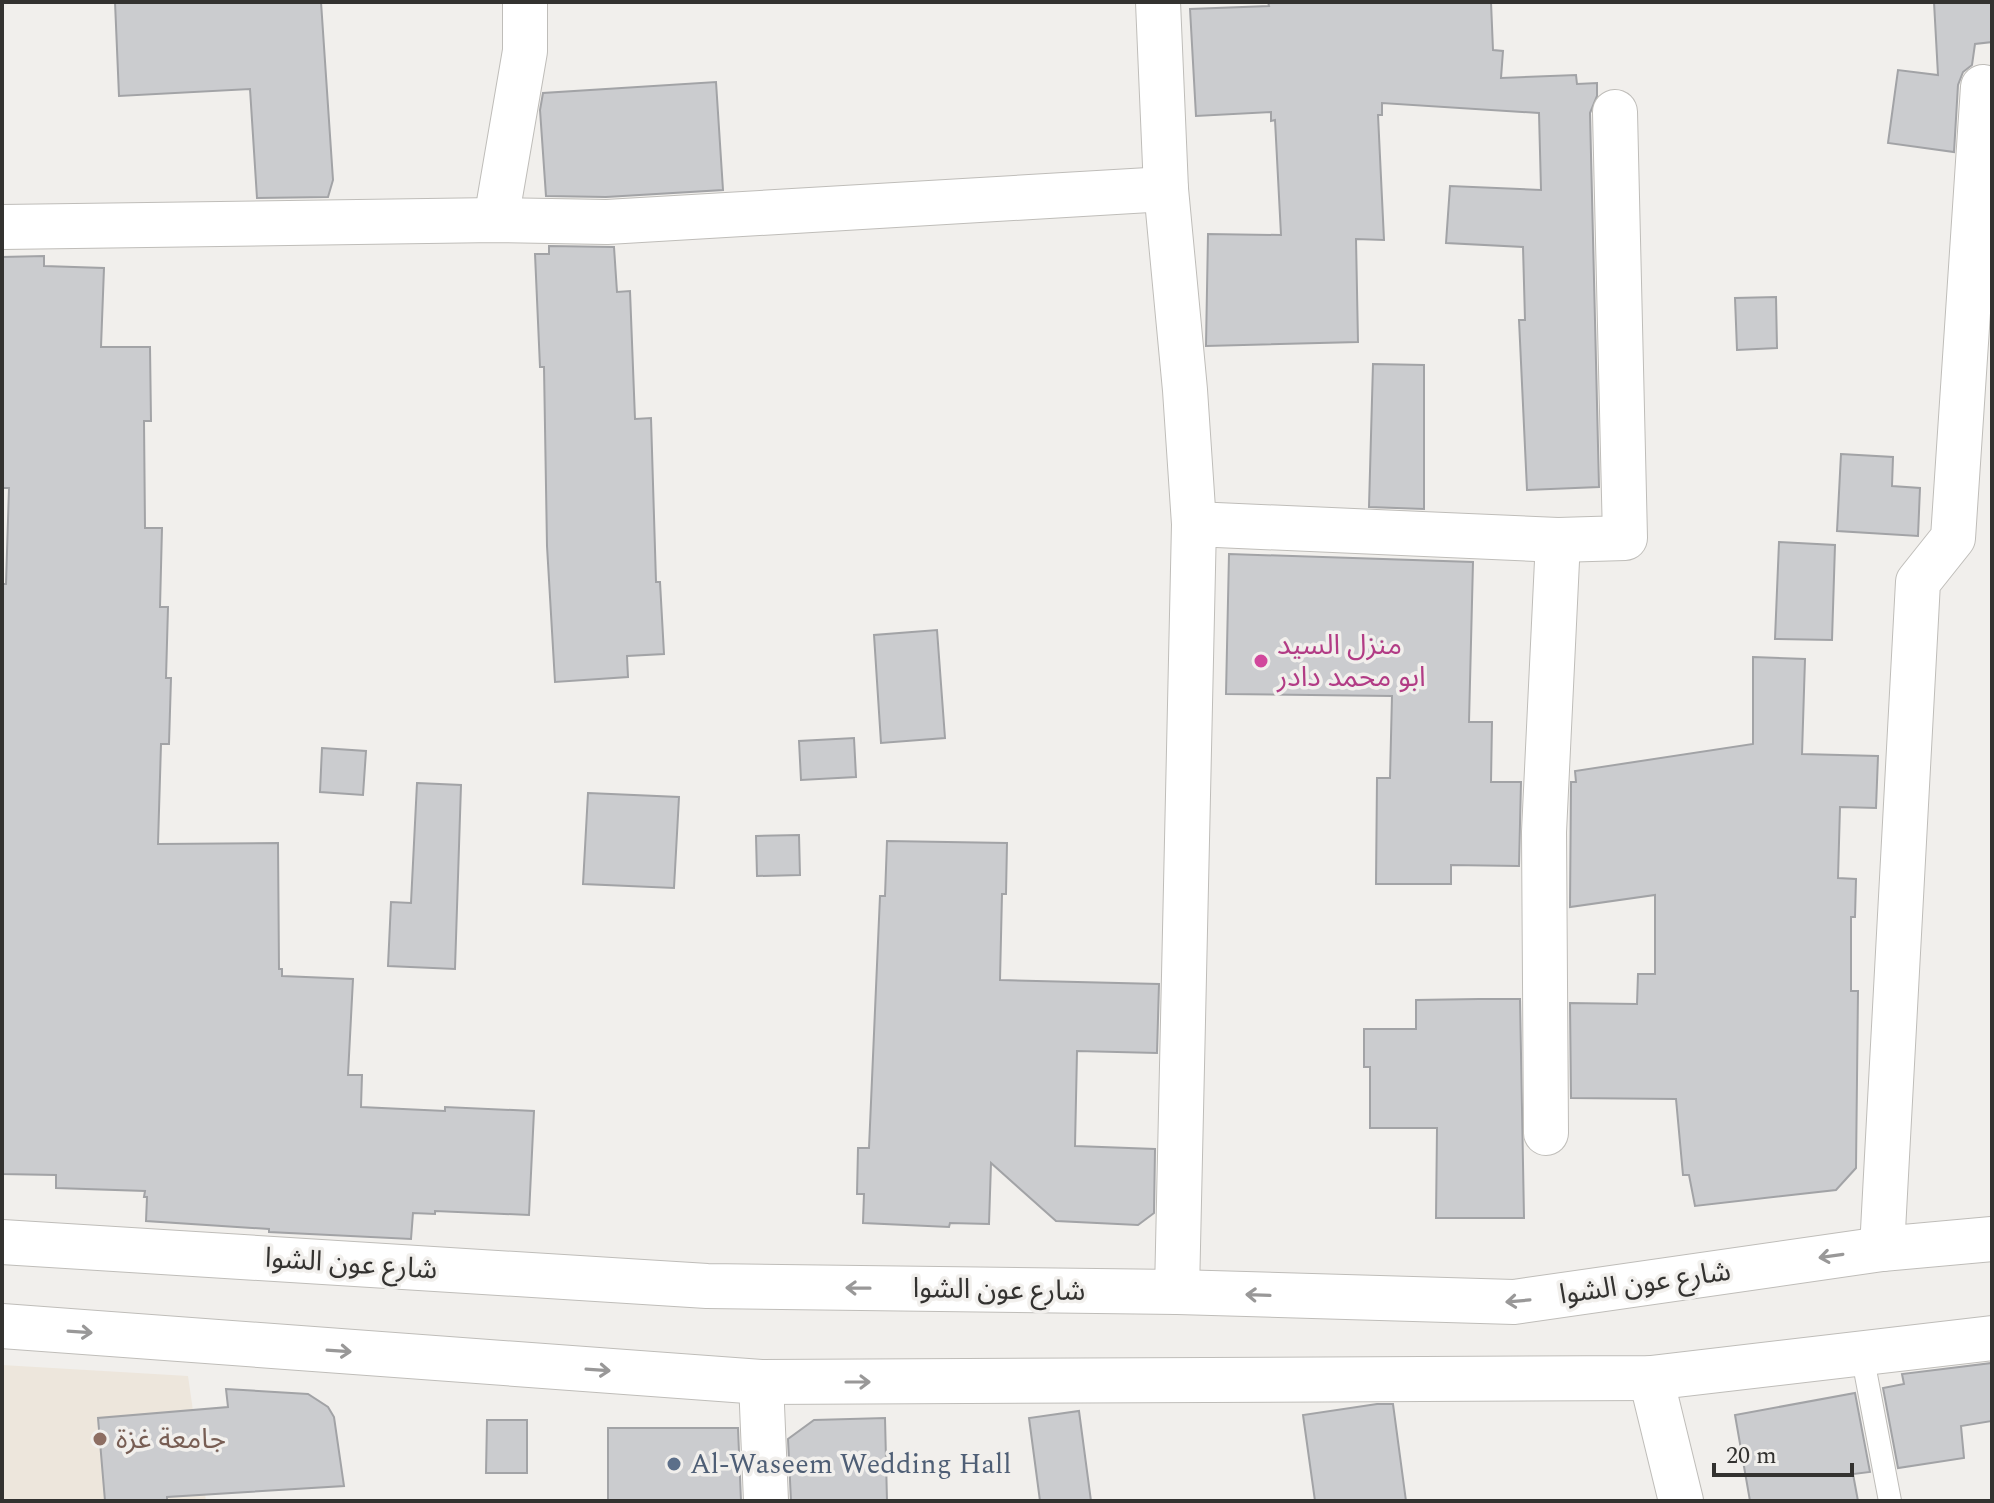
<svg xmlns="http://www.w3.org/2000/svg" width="1994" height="1503" font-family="Spectral,'Noto Sans Arabic',serif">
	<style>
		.built { fill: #ede6dc }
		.building { fill: #cbcccf; stroke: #a2a3a6; stroke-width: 2 }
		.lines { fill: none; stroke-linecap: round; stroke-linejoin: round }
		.service-casing { stroke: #bfbdb9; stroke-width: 24 }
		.minor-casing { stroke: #bfbdb9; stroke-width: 46 }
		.secondary-casing { stroke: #bfbdb9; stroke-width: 46 }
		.service { stroke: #fff; stroke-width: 22 }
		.minor { stroke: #fff; stroke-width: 44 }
		.secondary { stroke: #fff; stroke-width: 44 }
		.oneway { stroke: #999898 }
		.hotel-dot { fill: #d1479c; stroke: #f1efec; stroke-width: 3 }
		.education-dot { fill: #8d6e63; stroke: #f1efec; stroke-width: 3 }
		.service-dot { fill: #5c6f8a; stroke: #f1efec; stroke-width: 3 }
		.labels { text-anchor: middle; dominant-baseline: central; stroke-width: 7; stroke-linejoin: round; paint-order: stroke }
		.hotel-label { font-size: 28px; fill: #b23c85; stroke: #f1efec; text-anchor: start }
		.street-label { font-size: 28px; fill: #333230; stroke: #f1efec }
		.education-label { font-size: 28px; fill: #785e54; stroke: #f1efec; text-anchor: start }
		.service-label { font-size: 28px; fill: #4e5e75; stroke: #f1efec; text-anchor: start }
	</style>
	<rect width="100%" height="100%" fill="#f1efec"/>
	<polygon class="built" points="2,1365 188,1376 206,1501 2,1501"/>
	<g class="building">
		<polygon points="115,2 321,2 333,180 328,197 257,198 250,89 119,96"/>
		<polygon points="1268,2 1491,2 1493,50 1503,51 1501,78 1576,75 1577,84 1597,83 1597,96 1590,113 1599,487 1527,490 1519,320 1525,320 1523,247 1446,243 1450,186 1541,190 1539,113 1382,103 1382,115 1378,115 1384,240 1356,239 1358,342 1206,346 1208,234 1281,235 1275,120 1271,121 1271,112 1196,116 1190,9 1269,6"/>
		<polygon points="1934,2 1992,2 1992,42 1975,44 1972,65 1963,72 1958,85 1954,152 1888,143 1898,70 1938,75"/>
		<polygon points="716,82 723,190 606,197 546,196 540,110 543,93"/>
		<polygon points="549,246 614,247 617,292 630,291 635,419 651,418 656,582 660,582 664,654 627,656 628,677 555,682 547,546 544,367 540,367 535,254 549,254"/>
		<polygon points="44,256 44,266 104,268 101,347 150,347 151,421 144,421 145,528 162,528 160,607 168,607 166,678 171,678 169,744 161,744 158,844 278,843 279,969 282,969 282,976 353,979 348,1075 362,1075 361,1107 445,1111 445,1107 534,1111 529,1215 435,1211 435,1214 413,1213 411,1239 269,1232 269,1229 146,1221 147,1197 144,1197 145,1191 56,1188 56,1175 2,1174 2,584 6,584 9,488 2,488 2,257"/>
		<polygon points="1776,297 1777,348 1737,350 1735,298"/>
		<polygon points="1373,364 1424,365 1424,509 1369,507"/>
		<polygon points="1841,454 1893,457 1892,486 1920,488 1918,536 1837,531"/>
		<polygon points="1779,542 1835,545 1832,640 1775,639"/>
		<polygon points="1229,554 1473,562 1469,722 1492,722 1491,782 1521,782 1519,866 1451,865 1451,884 1376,884 1377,778 1390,778 1392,696 1226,694"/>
		<polygon points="937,630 945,738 881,743 874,635"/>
		<polygon points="1753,657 1805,659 1802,754 1878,756 1876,808 1840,807 1838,878 1856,879 1855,917 1851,917 1851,991 1858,991 1856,1168 1836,1190 1695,1206 1689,1175 1683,1175 1676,1099 1571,1098 1570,1003 1637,1004 1638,974 1655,974 1655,895 1570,907 1571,782 1576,782 1575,771 1753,744"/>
		<polygon points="854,738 856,777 801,780 799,741"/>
		<polygon points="322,748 366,751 363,795 320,792"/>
		<polygon points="417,783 461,785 455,969 388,966 391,902 411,903"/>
		<polygon points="588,793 679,797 674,888 583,884"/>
		<polygon points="799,835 800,875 757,876 756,836"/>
		<polygon points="887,841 1007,843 1006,894 1002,894 1000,980 1159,984 1157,1053 1077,1051 1075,1146 1155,1149 1154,1213 1138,1225 1056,1221 991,1163 989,1224 950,1223 949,1227 863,1223 864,1194 857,1194 858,1148 869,1148 880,896 885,896"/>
		<polygon points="1479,999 1520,999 1524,1218 1436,1218 1437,1128 1370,1128 1370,1067 1364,1067 1364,1029 1416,1029 1416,1000"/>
		<polygon points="1992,1363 1992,1421 1961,1426 1964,1458 1898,1468 1883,1388 1904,1384 1902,1374"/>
		<polygon points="226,1389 308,1394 328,1407 334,1417 344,1486 167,1497 167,1501 105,1501 98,1418 228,1407"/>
		<polygon points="1855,1393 1870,1472 1853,1474 1858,1501 1750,1501 1735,1415"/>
		<polygon points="1377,1404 1393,1404 1406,1501 1315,1501 1303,1415"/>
		<polygon points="1079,1411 1091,1501 1040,1501 1029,1418"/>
		<polygon points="885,1418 887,1501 791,1501 788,1439 814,1420"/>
		<polygon points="487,1420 527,1420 527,1473 486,1473"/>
		<polygon points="608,1428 738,1428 741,1501 608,1501"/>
	</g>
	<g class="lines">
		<defs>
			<polyline id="service" points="1862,1354 1890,1501"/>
			<g id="minor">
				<polyline points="1158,2 1166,189 1185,390 1194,524 1177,1292"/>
				<polyline points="496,220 525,51 525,2"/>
				<polyline points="2,227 496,220 607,222 1166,189"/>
				<polyline points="1194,524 1558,540 1625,538 1615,112"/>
				<polyline points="1546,1133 1544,832 1558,540"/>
				<polyline points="1882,1249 1918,582 1953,538 1983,87"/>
				<polyline points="1651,1378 1681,1501"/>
				<polyline points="761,1382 766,1501"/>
			</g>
			<g id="secondary">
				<polyline points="2,1242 707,1286 1177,1292 1514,1302 1882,1249 1992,1239"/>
				<polyline points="2,1326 761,1382 1651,1378 1992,1338"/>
			</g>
		</defs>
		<use href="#service" class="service-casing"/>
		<use href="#minor" class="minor-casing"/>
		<use href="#secondary" class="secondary-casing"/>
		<use href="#service" class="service"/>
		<use href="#minor" class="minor"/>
		<use href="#secondary" class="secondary"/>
	</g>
	<defs><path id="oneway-shaft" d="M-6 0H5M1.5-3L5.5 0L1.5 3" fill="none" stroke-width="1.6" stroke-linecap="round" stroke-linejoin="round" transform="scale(2)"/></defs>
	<g class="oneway">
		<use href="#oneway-shaft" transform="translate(1831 1256) rotate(172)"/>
		<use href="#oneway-shaft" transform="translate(858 1288) rotate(-179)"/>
		<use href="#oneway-shaft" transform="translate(1258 1295) rotate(-178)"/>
		<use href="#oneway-shaft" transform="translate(1518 1301) rotate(175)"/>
		<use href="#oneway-shaft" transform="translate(80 1332) rotate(4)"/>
		<use href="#oneway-shaft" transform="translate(339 1351) rotate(4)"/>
		<use href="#oneway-shaft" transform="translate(598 1370) rotate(4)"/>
		<use href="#oneway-shaft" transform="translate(858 1382)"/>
	</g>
	<circle class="hotel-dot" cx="1261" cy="661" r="8"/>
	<circle class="education-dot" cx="100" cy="1439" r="8"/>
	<circle class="service-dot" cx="674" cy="1464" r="8"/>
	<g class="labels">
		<g class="hotel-label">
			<text x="1277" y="645">منزل السيد<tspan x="1277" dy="32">ابو محمد دادر</tspan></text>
		</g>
		<g class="street-label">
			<text transform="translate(351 1264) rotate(4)">شارع عون الشوا</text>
			<text transform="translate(1645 1283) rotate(-8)">شارع عون الشوا</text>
			<text transform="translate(999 1290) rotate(1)">شارع عون الشوا</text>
		</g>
		<g class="education-label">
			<text x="116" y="1439">جامعة غزة</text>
		</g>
		<g class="service-label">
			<text x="690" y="1464">Al-Waseem Wedding Hall</text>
		</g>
	</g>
	<rect width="1994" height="1503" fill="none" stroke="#333230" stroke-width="8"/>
	<path d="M1714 1463v12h138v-12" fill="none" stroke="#333230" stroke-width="4"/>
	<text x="1726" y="1463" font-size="24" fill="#333230" stroke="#f1efec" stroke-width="6" paint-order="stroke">20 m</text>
</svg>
